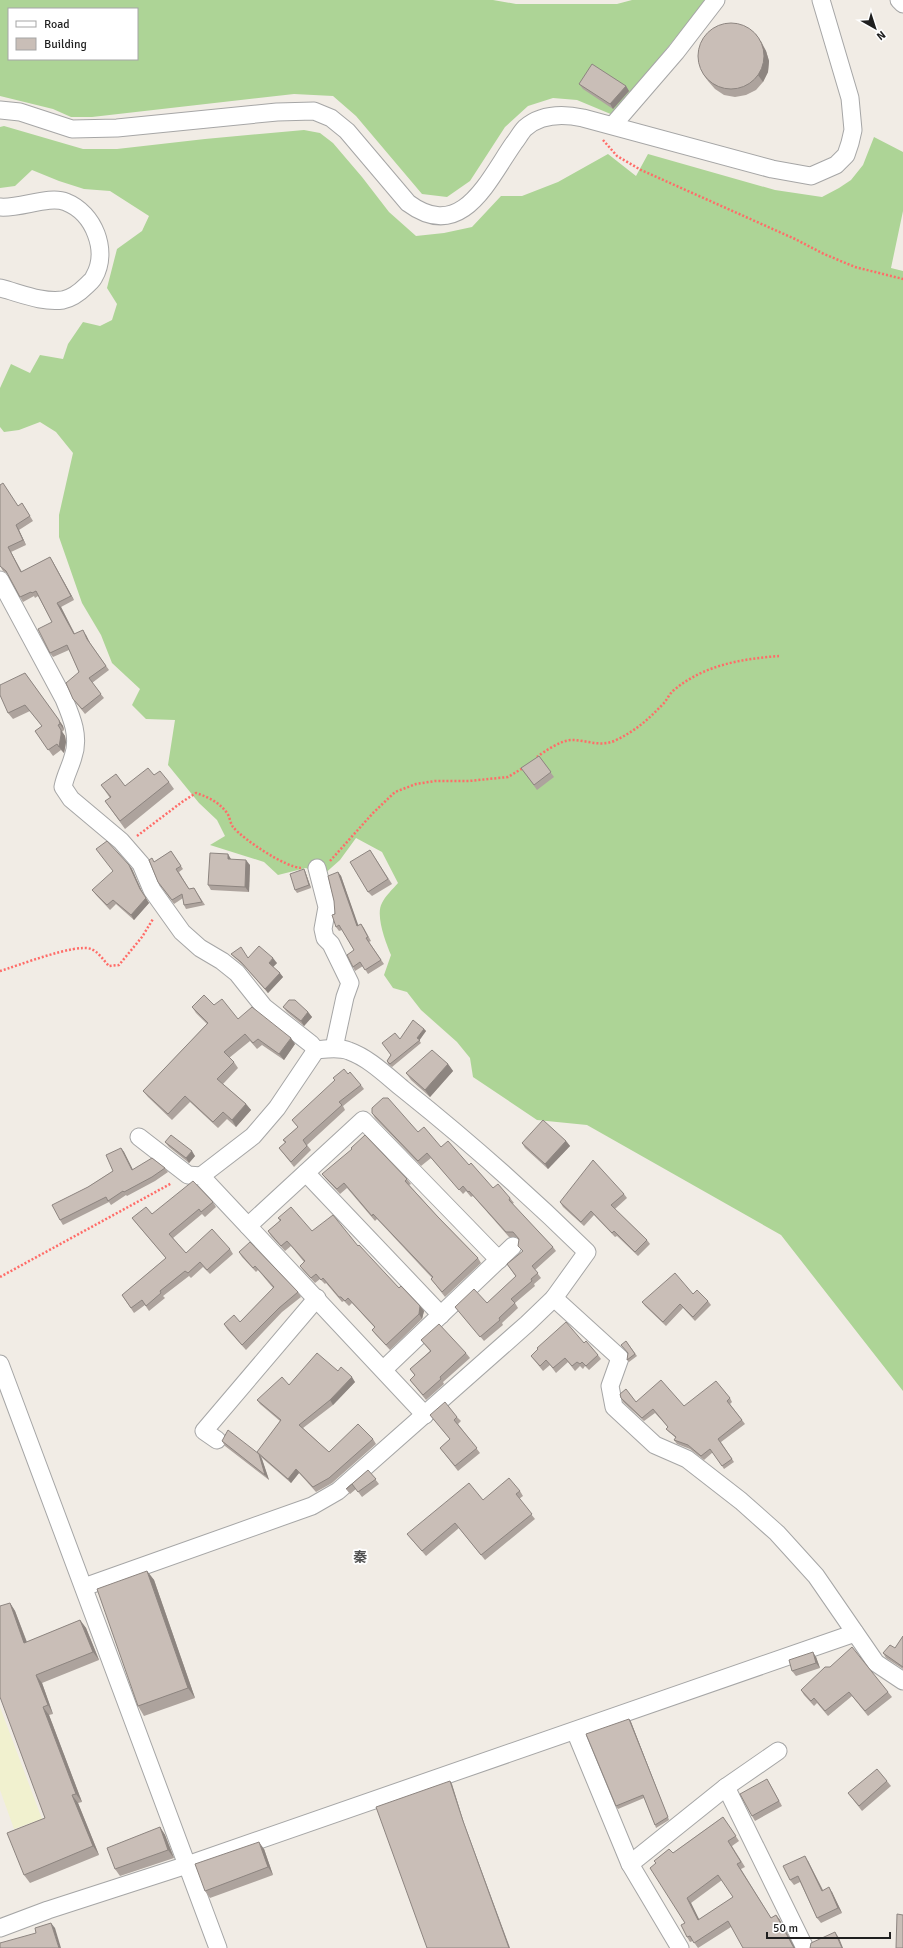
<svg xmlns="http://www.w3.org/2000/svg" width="903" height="1948" font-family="Signika,'Noto Sans JP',sans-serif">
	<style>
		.farmland { fill: #f1f1cf }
		.forest { fill: #add496; fill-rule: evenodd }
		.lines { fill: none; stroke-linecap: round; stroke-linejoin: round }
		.minor-casing { stroke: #a6a6a6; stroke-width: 19 }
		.path { stroke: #ff6c68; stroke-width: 2.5; stroke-dasharray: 2 2; stroke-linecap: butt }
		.minor { stroke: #fff; stroke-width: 17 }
		.wall { fill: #ada39d; fill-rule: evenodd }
		.shaded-wall { fill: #8d8580 }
		.building { fill: #c9beb7; stroke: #8d8580; fill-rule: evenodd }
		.labels { text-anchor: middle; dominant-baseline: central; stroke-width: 3.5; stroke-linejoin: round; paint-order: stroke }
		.quarter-label { font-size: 14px; font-weight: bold; fill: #525252; stroke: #fff }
	</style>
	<rect width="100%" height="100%" fill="#f1ece5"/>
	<polygon class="farmland" points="0,1707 42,1819 14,1829 0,1790"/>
	<g class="forest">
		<path d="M0 0H493L516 4H617L632 0H706L613 115 577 100 553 98 528 106 505 127 470 181 447 197 422 194 356 116 333 96 294 94 92 117H71L53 109 0 96ZM9 9H137V59H9Z"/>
		<path d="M4 126 83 149H117L205 139 304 130 320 133 333 143 362 177 389 212 416 236 444 233 472 227 501 196H522L558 182 608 154 636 176 648 154 775 190 822 197 839 188 851 180 863 165 874 137 903 152V211L891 268 903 271V1391L781 1235 587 1125 537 1120 473 1077 470 1058 457 1042 421 1010 407 992 393 988 384 975 391 955C386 943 375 915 382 903 385 896 393 889 398 883L382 852 356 838 340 860 322 876 306 868 278 875 264 862 210 845 225 836 217 820 199 803 168 765 175 720 146 719 132 705 140 689 112 663 101 635 82 603 59 537V515L73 453 56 432 40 422 19 430 4 432 0 427V388L11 364 30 373 40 355 63 359 68 344 83 322 100 326 112 320 117 304 107 288 117 249 142 231 149 216 110 191 84 189 59 181 32 170 15 186 0 188V127Z"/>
	</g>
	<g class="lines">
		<defs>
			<g id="minor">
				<polyline points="899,0 903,4"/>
				<path d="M0 110 20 112 72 129 117 128 277 112 314 111 331 118 347 131 408 203C462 243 488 180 514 143 518 138 521 132 525 128 541 114 564 114 583 118L772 169 811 176 836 165 846 155 850 143 853 130 850 98 821 0"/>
				<polyline points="613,125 676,52 716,0"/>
				<path d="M0 207C20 209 49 195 66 202 94 213 109 251 94 277 93 280 89 283 86 286 80 292 72 298 63 300 42 303 20 293 0 288"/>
				<path d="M0 580 64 699C72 718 80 737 73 757 70 768 65 776 63 787L71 799 121 841 141 864 152 890 182 932 200 948 222 961 237 973 264 1007 311 1044 316 1050C327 1049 339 1047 349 1051 369 1058 387 1076 403 1089 467 1140 529 1195 587 1252L554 1298 527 1324 338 1491 312 1506 84 1587"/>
				<polyline points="317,868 327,907 323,929 325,938 331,944 350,983 345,997 334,1048"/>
				<polyline points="139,1137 188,1175 201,1176 425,1415"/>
				<polyline points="306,1173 441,1315"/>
				<polyline points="201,1176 253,1136 277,1108 316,1050"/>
				<polyline points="248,1226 363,1120 499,1260"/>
				<polyline points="554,1298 620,1358 610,1386 614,1407 655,1445 687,1459 741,1501 777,1533 816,1576 876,1663 903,1681"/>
				<polyline points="0,1364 218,1948"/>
				<polyline points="384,1369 513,1246"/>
				<polyline points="217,1440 204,1431 317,1298"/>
				<polyline points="575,1731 630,1864 680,1948"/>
				<polyline points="726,1787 805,1948"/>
				<polyline points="630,1864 726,1787 778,1751"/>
				<polyline points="0,1928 48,1910 187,1865 855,1633"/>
			</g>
		</defs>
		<use href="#minor" class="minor-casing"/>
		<g class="path">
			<polyline points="603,140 617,156 641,170 795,239 824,254 855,267 903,279"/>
			<path d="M537 757C545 751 561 740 572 740 586 740 600 747 614 741 634 732 648 720 663 704 667 700 669 694 674 690 704 665 741 659 779 656"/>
			<path d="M137 836 182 802 196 793C208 797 219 802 227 813 230 817 230 823 233 827 244 840 285 867 301 868"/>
			<polyline points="330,861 373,813 395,792 416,784 435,781 469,781 508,777 523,768"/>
			<path d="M0 971C17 966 76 943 91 949 98 951 104 961 109 966L119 965 142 937 153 919"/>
			<polyline points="0,1277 172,1183"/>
		</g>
		<use href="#minor" class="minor"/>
	</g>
	<g class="wall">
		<polygon points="761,41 766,51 769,61 768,72 763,82 756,90 746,95 735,97 724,95 715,89 708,81 703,74"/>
		<polygon points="579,84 626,86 629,91 613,109 583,89"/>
		<polygon points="22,503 33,521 19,530 26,545 11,552 22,572 50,557 53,562 74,600 61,607 75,634 86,635 90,643 109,670 92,683 104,698 85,714 73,699 79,672 69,650 53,657 50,653 52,622 38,596 35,598 34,596 23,602 20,597 8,574 3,571 0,566 18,506"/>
		<polygon points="25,673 63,726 64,730 62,732 65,736 66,742 64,753 61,750 53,756 35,731 42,726 30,711 13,719 8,713"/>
		<polygon points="539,756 554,777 537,790 521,768"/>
		<polygon points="154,775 169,782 174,789 125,829 105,801 110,798 101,785 125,786"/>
		<polygon points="370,850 392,884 372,896 368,892"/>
		<polygon points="171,851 183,869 179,872 189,889 194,888 205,905 186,909 184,905 183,898 174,904 158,882 154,862"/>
		<polygon points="231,860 250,865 249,892 211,890 208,885"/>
		<polygon points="129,865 132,869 143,894 149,903 134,920 116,904 110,910 96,895 92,890"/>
		<polygon points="305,871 311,888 297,893 295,890"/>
		<polygon points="338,872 341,876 358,926 361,924 364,928 371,941 369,942 384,964 368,974 363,966 355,971 353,967 354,950 342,930 339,931 336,927 335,914"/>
		<polygon points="231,954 277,963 273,967 283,977 268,993 245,967 235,958"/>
		<polygon points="214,1005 238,1019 295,1044 284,1060 262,1045 257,1049 250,1041 229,1058 234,1062 238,1068 223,1084 246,1104 251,1110 236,1127 227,1119 218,1128 190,1102 172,1120 148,1097 143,1091 207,1024 196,1013 192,1007"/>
		<polygon points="283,1007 308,1012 312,1017 304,1026 287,1012"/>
		<polygon points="424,1029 426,1031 419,1040 421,1043 392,1067 388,1064 387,1061 400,1039"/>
		<polygon points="448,1064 453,1071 430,1097 411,1080 406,1073"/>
		<polygon points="348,1074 361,1085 364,1089 343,1106 345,1110 307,1145 311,1150 294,1167 279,1148 285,1143 283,1140 298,1127 292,1120"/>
		<polygon points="372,1113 418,1132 469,1165 493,1188 510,1198 514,1203 512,1204 553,1247 556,1251 535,1270 541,1278 534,1284 535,1286 515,1303 518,1308 502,1323 503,1325 484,1341 455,1307 487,1303 516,1277 507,1264 523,1251 518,1246 519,1240 516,1237 509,1237 473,1196 471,1197 466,1191 463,1194 431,1158 421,1166 375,1118"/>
		<polygon points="566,1141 570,1146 548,1169 525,1148 522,1143"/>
		<polygon points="165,1142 195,1156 189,1163 169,1147"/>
		<polygon points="121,1148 124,1152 133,1170 165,1168 168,1172 155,1181 127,1196 126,1195 111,1205 109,1202 63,1225 60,1220 88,1187 113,1171"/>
		<polygon points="322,1174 407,1179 411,1184 409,1185 438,1217 478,1258 481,1263 445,1297 431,1279 432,1278 377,1219 375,1221 347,1188 340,1194 326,1179"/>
		<polygon points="624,1194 627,1198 615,1209 647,1240 650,1244 638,1256 617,1236 615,1237 594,1215 584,1226 563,1207 560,1202"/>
		<polygon points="213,1202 216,1207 205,1217 202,1214 173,1238 186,1253 230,1249 233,1254 210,1274 203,1267 191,1278 189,1276 163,1296 165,1298 149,1311 145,1305 134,1313 122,1295 166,1258 136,1223 132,1218 152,1214"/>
		<polygon points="278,1218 312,1231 358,1246 399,1288 420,1306 424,1311 422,1319 390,1350 376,1335 372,1330 375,1328 352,1303 349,1306 344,1301 342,1302 326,1283 325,1284 320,1279 315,1283 303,1270 300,1266 304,1262 291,1246 285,1251 271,1236 268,1231 280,1221"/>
		<polygon points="239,1252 298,1292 301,1297 282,1312 246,1350 227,1329 224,1324 240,1322 273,1288 258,1270 256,1272 242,1257"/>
		<polygon points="693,1294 708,1301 711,1305 695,1321 683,1308 666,1326 645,1306 642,1302"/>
		<polygon points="421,1340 466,1353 470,1358 443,1382 444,1384 426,1400 410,1380 415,1376 410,1369 430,1351"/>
		<polygon points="626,1341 637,1356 629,1362 627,1360 628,1353"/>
		<polygon points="584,1343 598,1355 601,1359 589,1370 585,1366 583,1369 580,1366 575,1371 568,1362 556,1373 550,1365 543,1371 531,1356"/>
		<polygon points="338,1371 355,1382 333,1405 303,1428 329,1452 373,1439 376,1444 332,1483 316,1492 299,1473 291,1483 261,1457 262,1459 269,1480 225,1446 222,1441 258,1454 280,1421 260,1404 257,1400 289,1385"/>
		<polygon points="621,1398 636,1402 684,1406 730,1398 732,1402 730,1404 745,1424 721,1442 734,1462 724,1469 713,1452 704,1460 690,1449 677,1444 674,1440 676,1438 669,1432 666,1429 668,1427 655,1413 644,1421 623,1402"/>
		<polygon points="430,1415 457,1417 461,1421 458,1424 480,1453 458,1471 440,1448 450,1439"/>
		<polygon points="368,1470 379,1484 362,1497 356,1489 350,1494 346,1489"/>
		<polygon points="520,1491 523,1496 519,1499 535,1519 485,1560 459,1528 426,1556 407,1534 483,1500"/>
		<polygon points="147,1571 154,1580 195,1698 144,1716 138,1706"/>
		<polygon points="10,1603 15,1611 27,1642 80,1620 86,1628 99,1660 42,1683 53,1714 49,1715 82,1802 78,1803 99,1855 30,1883 24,1875 45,1818"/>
		<polygon points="903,1636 903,1669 886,1658 883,1653 895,1648"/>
		<polygon points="816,1657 820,1668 796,1676 792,1671"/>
		<polygon points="801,1690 888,1692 892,1697 868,1716 852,1696 828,1716 817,1703 814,1706 804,1695"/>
		<polygon points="629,1719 631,1722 669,1820 656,1828 655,1825 644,1798 618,1809 616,1806"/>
		<polygon points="767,1779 770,1784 782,1806 755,1821 752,1816"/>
		<polygon points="887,1781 891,1786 862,1811 848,1793"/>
		<path d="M723 1817 739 1841 732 1846 745 1867 741 1869 771 1918 776 1915 780 1920 731 1927 698 1948 693 1941 690 1942 687 1937 673 1853ZM722 1880 733 1897 699 1920 691 1903Z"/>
		<polygon points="160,1827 165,1835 174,1858 120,1876 115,1869"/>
		<polygon points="264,1849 273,1875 210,1898 205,1891"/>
		<polygon points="808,1861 823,1890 832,1892 842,1913 821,1923 817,1918 800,1882 794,1885 790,1880"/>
	</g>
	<g class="shaded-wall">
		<polygon points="756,34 766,51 769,61 768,72 763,82 758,75"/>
		<polygon points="626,86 629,91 613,109 610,104"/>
		<polygon points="16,525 19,530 26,545 23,540"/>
		<polygon points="8,547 11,552 24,577 21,572"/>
		<polygon points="50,557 53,562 74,600 71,596"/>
		<polygon points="57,603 61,607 77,639 74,634"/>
		<polygon points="83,630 86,635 90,643 87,639"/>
		<polygon points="59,720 63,726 64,730 60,724"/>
		<polygon points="61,730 65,736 66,742 64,753 59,747"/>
		<polygon points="228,854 231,859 228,859"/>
		<polygon points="246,860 250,865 249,892 245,887"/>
		<polygon points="129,865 132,869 143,894 140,889"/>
		<polygon points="304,869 305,871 311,888 309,885"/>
		<polygon points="338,872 341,876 360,930 357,926"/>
		<polygon points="146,898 149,903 134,920 131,915"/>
		<polygon points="273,958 277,963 272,968 269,963"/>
		<polygon points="280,973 283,977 268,993 265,989"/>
		<polygon points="308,1012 312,1017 304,1026 301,1021"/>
		<polygon points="424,1029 426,1031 419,1041 417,1038"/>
		<polygon points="291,1038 295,1044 284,1060 279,1054"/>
		<polygon points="448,1064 453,1071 430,1097 425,1090"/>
		<polygon points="246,1104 251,1110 236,1127 232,1120"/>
		<polygon points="566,1141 570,1146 548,1169 545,1164"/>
		<polygon points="121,1148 124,1152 135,1174 132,1170"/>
		<polygon points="192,1151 195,1156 189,1163 186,1158"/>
		<polygon points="420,1306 424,1311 422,1319 419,1314"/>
		<polygon points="352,1377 355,1382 333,1405 330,1400"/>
		<polygon points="259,1454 262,1459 269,1480 265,1475"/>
		<polygon points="296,1469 299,1473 291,1483 288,1479"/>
		<polygon points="147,1571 154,1580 195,1698 188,1688"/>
		<polygon points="10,1603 15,1611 30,1651 24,1643"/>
		<polygon points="80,1620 86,1628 99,1660 93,1652"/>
		<polygon points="813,1652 816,1657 820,1668 816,1663"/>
		<polygon points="36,1675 42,1683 53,1714 48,1705"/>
		<polygon points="43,1707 49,1715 82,1802 76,1794"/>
		<polygon points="629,1719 631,1722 669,1820 668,1817"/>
		<polygon points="450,1781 452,1784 464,1823 510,1948 509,1948 463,1821"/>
		<polygon points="72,1795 78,1803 99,1855 93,1846"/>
		<polygon points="160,1827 165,1835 174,1858 168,1850"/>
		<polygon points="259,1842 264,1849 273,1875 268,1867"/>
		<polygon points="805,1856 808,1861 825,1895 822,1891"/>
		<polygon points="829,1887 832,1892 842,1913 838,1908"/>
		<polygon points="687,1898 691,1903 702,1925 698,1920"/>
		<polygon points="776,1915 780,1920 795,1948 794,1948"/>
		<polygon points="51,1923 55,1928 61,1948 59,1948"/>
		<polygon points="835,1932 839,1938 843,1948 842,1948"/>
	</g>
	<g class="building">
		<circle cx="731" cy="56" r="33"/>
		<polygon points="592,64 626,86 610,104 579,84"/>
		<polygon points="3,483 18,506 22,503 30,516 16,525 23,540 8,547 21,572 50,557 71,596 57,603 74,634 83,630 87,639 106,666 89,678 101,694 82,709 73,699 66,683 79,672 67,645 50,653 38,629 52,622 36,591 32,593 31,592 20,597 6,571 0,566 0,485"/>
		<polygon points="25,673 59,720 60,724 58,725 61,730 61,735 59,747 57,744 48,750 35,731 42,726 25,705 8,713 0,695 0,685"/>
		<polygon points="539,756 551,772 534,785 521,768"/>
		<polygon points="148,768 154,775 160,771 169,782 120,821 105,801 111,797 101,785 116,774 125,786"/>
		<polygon points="107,841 129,865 140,889 146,898 131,915 113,900 107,905 92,890 113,871 96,849"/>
		<polygon points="370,850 388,879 368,892 350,862"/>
		<polygon points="171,851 181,866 176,869 189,889 194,888 202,902 184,905 182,894 172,900 158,882 149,860 152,858 154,862"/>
		<polygon points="210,853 228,854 228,859 246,860 245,887 208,885"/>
		<polygon points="304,869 309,885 295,890 290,874"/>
		<polygon points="338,872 357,926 361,924 368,937 366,938 381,960 365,970 360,962 353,967 347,955 354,950 339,925 336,927 332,915 335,914 334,901 328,876"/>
		<polygon points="259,946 273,958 269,963 280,973 265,989 241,962 231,954 241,947 248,958"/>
		<polygon points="204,995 214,1005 222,999 238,1019 252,1007 291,1038 279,1054 258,1039 253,1043 245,1034 224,1052 234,1062 217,1079 246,1104 232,1120 223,1112 213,1122 185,1096 168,1114 143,1091 208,1023 192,1007"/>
		<polygon points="289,1000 295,1000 308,1012 301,1021 283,1007"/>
		<polygon points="413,1020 424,1029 417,1038 420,1040 390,1064 387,1061 391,1055 382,1043 395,1033 400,1039"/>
		<polygon points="432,1050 448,1064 425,1090 406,1073"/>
		<polygon points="344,1069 348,1074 350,1072 361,1085 339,1102 342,1105 303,1140 307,1146 291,1162 279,1148 286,1142 283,1140 298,1127 292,1120 335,1080 333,1078"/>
		<polygon points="383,1098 388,1098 418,1132 424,1127 441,1147 448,1141 469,1165 471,1163 493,1188 498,1184 510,1198 509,1200 553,1247 532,1266 538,1273 531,1279 532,1281 511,1299 515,1303 499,1318 500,1320 480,1337 455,1307 474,1289 487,1303 516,1276 507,1264 523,1251 518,1246 519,1239 513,1232 506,1232 469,1191 468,1192 463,1186 459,1190 427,1153 418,1161 372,1113 372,1108"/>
		<polygon points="543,1120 566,1141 545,1164 522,1143"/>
		<polygon points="171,1135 192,1151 186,1158 165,1142"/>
		<polygon points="365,1135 407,1179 405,1181 438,1217 478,1258 442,1292 431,1279 433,1277 373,1214 372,1216 344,1183 337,1189 322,1174 352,1149 351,1148"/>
		<polygon points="121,1148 132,1170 152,1158 165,1168 152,1177 124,1192 123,1191 108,1201 106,1197 60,1220 52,1205 88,1187 113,1171 106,1155"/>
		<polygon points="593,1160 624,1194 611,1205 647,1240 635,1252 614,1231 612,1233 591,1211 581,1222 560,1202"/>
		<polygon points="193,1181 213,1202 201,1212 199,1209 169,1234 186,1253 212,1229 230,1249 207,1270 200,1262 188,1273 185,1271 160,1291 161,1293 146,1306 142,1300 131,1308 122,1295 166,1258 132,1218 146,1207 152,1214"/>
		<polygon points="291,1207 312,1231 333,1215 358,1246 359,1245 399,1288 401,1286 420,1306 419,1314 386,1345 372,1330 375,1327 348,1298 345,1301 341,1297 339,1297 323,1278 321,1280 316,1274 311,1278 300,1266 305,1261 287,1241 281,1246 268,1231 281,1220 278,1218"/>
		<polygon points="250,1242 298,1292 279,1308 242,1345 224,1324 234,1315 240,1322 274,1287 255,1266 253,1268 239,1252"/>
		<polygon points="675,1273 693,1294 697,1290 708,1301 693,1317 680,1304 663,1322 642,1302"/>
		<polygon points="566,1322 584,1343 586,1341 598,1355 586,1366 582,1362 580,1364 577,1362 572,1366 565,1358 553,1368 546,1360 540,1366 531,1356 538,1349 537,1348"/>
		<polygon points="439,1324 466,1353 440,1377 441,1379 423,1395 410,1380 415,1375 410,1369 431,1351 421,1340"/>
		<polygon points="626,1341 635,1354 627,1360 628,1353 621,1345"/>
		<polygon points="317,1353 338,1371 341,1367 352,1377 330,1400 299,1425 329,1452 358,1424 373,1439 329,1478 313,1487 296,1469 288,1479 257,1452 281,1420 257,1400 282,1377 289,1385"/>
		<polygon points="661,1380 684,1406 716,1381 730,1398 727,1401 742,1420 718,1439 732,1459 722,1466 710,1449 701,1456 688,1445 674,1440 676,1437 666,1429 668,1427 653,1409 642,1418 621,1398 620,1394 626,1389 636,1402"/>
		<polygon points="445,1402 457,1417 454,1420 477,1448 455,1466 440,1448 450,1439 430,1415"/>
		<polygon points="228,1430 259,1454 265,1475 222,1441"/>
		<polygon points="368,1470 376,1479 358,1492 352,1484 346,1489"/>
		<polygon points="509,1478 520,1491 516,1494 532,1514 481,1555 455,1523 422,1551 407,1534 469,1483 483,1500"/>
		<polygon points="147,1571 188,1688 138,1706 97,1589"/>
		<polygon points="10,1603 24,1643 80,1620 93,1652 36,1675 48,1705 43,1707 76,1794 72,1795 93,1846 24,1875 7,1833 45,1818 0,1697 0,1606"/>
		<polygon points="903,1636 903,1667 883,1653 890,1645 895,1648"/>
		<polygon points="852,1647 888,1692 865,1711 849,1692 825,1711 814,1698 811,1701 801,1690 825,1667 830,1667"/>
		<polygon points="813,1652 816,1663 792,1671 789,1660"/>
		<polygon points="629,1719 668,1817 655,1825 643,1795 616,1806 586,1734"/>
		<polygon points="877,1769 887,1781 859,1806 848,1793"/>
		<polygon points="767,1779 779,1801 752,1816 740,1794"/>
		<polygon points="450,1781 463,1821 509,1948 427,1948 376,1807"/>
		<path d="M723 1817 736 1836 728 1841 741 1862 737 1864 771 1918 776 1915 794 1948H743L728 1921 694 1943 690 1936 687 1937 681 1925 685 1923 650 1868 656 1863 654 1861 669 1849 673 1853ZM718 1875 733 1897 698 1920 687 1898Z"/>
		<polygon points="160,1827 168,1850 115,1869 107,1848"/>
		<polygon points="259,1842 268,1867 205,1891 195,1864"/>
		<polygon points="805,1856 822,1891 829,1887 838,1908 817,1918 798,1876 790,1880 783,1866"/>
		<polygon points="897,1914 903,1915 903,1948 896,1948"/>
		<polygon points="51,1923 59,1948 0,1948 0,1943 36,1933 35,1928"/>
		<polygon points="835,1932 842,1948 810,1948 811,1943"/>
	</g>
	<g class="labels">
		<g class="quarter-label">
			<text x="360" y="1557">秦</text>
		</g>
	</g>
	<rect x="8" y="8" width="130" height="52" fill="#ffffff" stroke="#a5a5a5"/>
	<rect x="16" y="21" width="20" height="6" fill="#ffffff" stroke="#a5a5a5"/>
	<text x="44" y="28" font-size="12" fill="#1f1f1f">Road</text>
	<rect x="16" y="38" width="20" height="12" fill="#c9beb7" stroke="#a5a5a5"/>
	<text x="44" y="48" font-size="12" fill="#1f1f1f">Building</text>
	<g transform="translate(875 28) rotate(141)" stroke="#ffffff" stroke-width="3" paint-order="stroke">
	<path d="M0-3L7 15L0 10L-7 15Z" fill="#1f1f1f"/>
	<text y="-6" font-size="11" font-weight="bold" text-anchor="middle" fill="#1f1f1f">N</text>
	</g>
	<path d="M767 1932v6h123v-6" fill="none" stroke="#1f1f1f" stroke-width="2"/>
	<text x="773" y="1932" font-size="12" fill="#1f1f1f" stroke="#ffffff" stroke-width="3" paint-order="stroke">50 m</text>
</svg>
